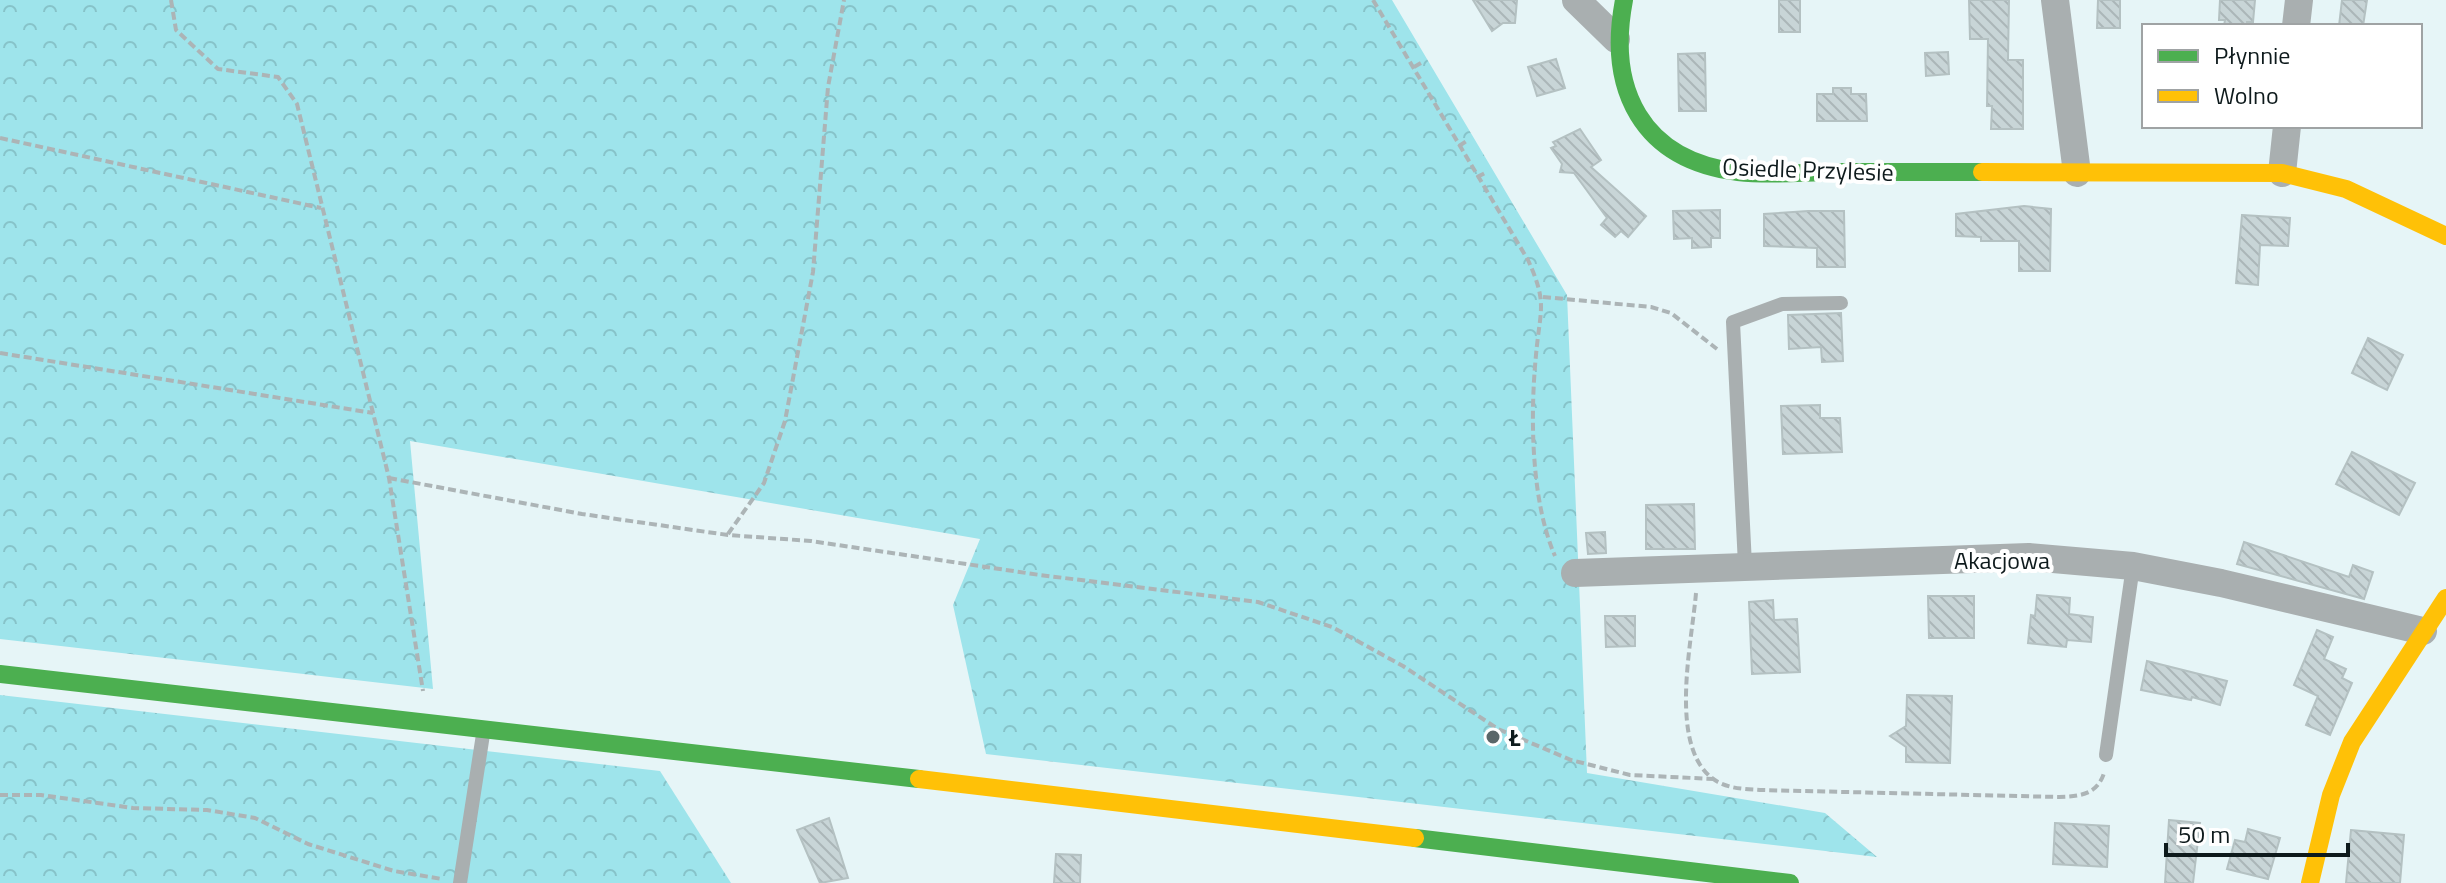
<svg xmlns="http://www.w3.org/2000/svg" width="2446" height="883" font-family="'Titillium Web',sans-serif">
	<style>
		.forest { fill: url(#forest-crowns) }
		.building { fill: url(#building-back-hatch); stroke: #b4c1c2; stroke-width: 2 }
		.lines { fill: none; stroke-linecap: round; stroke-linejoin: round }
		.path { stroke: #acb4b6; stroke-width: 4; stroke-dasharray: 8 4; stroke-linecap: butt }
		.lane { stroke: #a9afb0; stroke-width: 14 }
		.street { stroke: #a9afb0; stroke-width: 28 }
		.fast { stroke: #4caf50; stroke-width: 18 }
		.slow { stroke: #ffc107; stroke-width: 18 }
		.poi-dot { fill: #5a6769; stroke: #fff; stroke-width: 3 }
		.labels { text-anchor: middle; dominant-baseline: central; stroke-width: 8; stroke-linejoin: round; paint-order: stroke }
		.street-label { font-size: 24px; fill: #0e1a1c; stroke: #fff }
		.poi-label { font-size: 24px; font-weight: bold; fill: #0e1a1c; stroke: #fff; text-anchor: start }
	</style>
	<defs>
		<pattern id="forest-crowns" width="20" height="18" patternUnits="userSpaceOnUse" patternTransform="scale(2)"><rect width="20" height="18" fill="#9ee4eb"/><path d="M2 6a3 3 0 1 1 6 0M12 15a3 3 0 1 1 6 0" fill="none" stroke="#87c3c9"/></pattern>
		<pattern id="building-back-hatch" width="6" height="6" patternUnits="userSpaceOnUse" patternTransform="scale(2)"><rect width="6" height="6" fill="#c8d5d7"/><path d="M-1 5l2 2M0 0l6 6M5-1l2 2" fill="none" stroke="#abb6b8"/></pattern>
	</defs>
	<rect width="100%" height="100%" fill="#e6f5f7"/>
	<g class="forest">
		<polygon points="0,0 1392,0 1567,295 1587,773 1825,813 1877,857 986,754 953,605 980,539 410,441 433,689 0,639"/>
		<polygon points="0,695 660,771 731,883 0,883"/>
	</g>
	<g class="building">
		<polygon points="1473,0 1517,0 1515,23 1503,23 1492,31"/>
		<rect x="1779" y="0" width="21" height="32"/>
		<polygon points="1969,0 2009,0 2008,60 2023,60 2023,129 1991,129 1992,106 1987,106 1988,39 1970,39"/>
		<polygon points="2098,0 2120,0 2120,28 2097,28"/>
		<polygon points="2220,0 2255,0 2253,22 2247,22 2247,26 2224,26 2225,20 2219,20"/>
		<polygon points="2342,0 2367,0 2363,26 2339,26"/>
		<polygon points="1948,52 1949,74 1926,76 1925,53"/>
		<polygon points="1705,53 1706,111 1679,111 1678,54"/>
		<polygon points="1556,59 1565,88 1537,96 1528,67"/>
		<polygon points="1833,88 1851,88 1851,94 1866,94 1867,121 1817,121 1817,94 1833,94"/>
		<polygon points="1580,129 1601,160 1591,167 1646,216 1628,237 1621,231 1615,237 1601,225 1607,218 1574,173 1560,172 1562,164 1551,148 1556,146 1553,142"/>
		<polygon points="2024,206 2051,209 2050,271 2019,271 2019,241 1981,241 1981,237 1956,236 1956,214"/>
		<polygon points="1720,210 1720,238 1711,238 1711,247 1692,248 1692,238 1674,239 1673,211"/>
		<polygon points="1808,211 1844,211 1845,267 1817,267 1817,248 1764,246 1764,214"/>
		<polygon points="2242,215 2290,218 2288,246 2260,245 2258,285 2236,283"/>
		<polygon points="1841,313 1843,361 1822,362 1821,347 1789,349 1788,315"/>
		<polygon points="2368,338 2403,355 2387,390 2352,373"/>
		<polygon points="1820,405 1820,418 1840,418 1842,452 1783,454 1781,406"/>
		<polygon points="2352,452 2415,483 2399,515 2336,484"/>
		<polygon points="1694,504 1695,549 1646,549 1646,505"/>
		<polygon points="1605,532 1606,553 1588,554 1586,533"/>
		<polygon points="2244,542 2349,577 2353,565 2373,572 2364,599 2237,564"/>
		<polygon points="2037,595 2070,598 2069,614 2093,617 2091,642 2067,640 2066,647 2028,643 2031,615 2035,616"/>
		<polygon points="1928,596 1974,596 1974,638 1929,638"/>
		<polygon points="1773,600 1774,620 1797,619 1800,672 1752,674 1749,602"/>
		<polygon points="1605,616 1635,616 1635,646 1606,647"/>
		<polygon points="2317,630 2333,637 2324,659 2346,669 2342,678 2352,683 2330,735 2306,725 2318,696 2294,685"/>
		<polygon points="2147,661 2227,681 2220,705 2192,697 2191,700 2141,690"/>
		<polygon points="1907,695 1952,696 1950,763 1906,762 1906,747 1890,736 1906,726"/>
		<polygon points="829,818 848,878 820,883 797,830"/>
		<polygon points="2169,820 2200,823 2193,883 2165,883"/>
		<polygon points="2055,823 2109,826 2107,867 2053,864"/>
		<polygon points="2248,829 2280,838 2268,879 2227,869 2235,840 2245,842"/>
		<polygon points="2351,830 2404,835 2400,883 2346,883"/>
		<polygon points="1056,854 1081,855 1080,883 1054,883"/>
	</g>
	<g class="lines">
		<g class="path">
			<polyline points="171,0 176,30 218,69 278,77 297,104 389,478 423,691"/>
			<path d="M1373 0 1528 260C1548 304 1540 309 1536 355 1530 416 1531 501 1555 556"/>
			<polyline points="1414,67 1421,63"/>
			<polyline points="0,138 321,208"/>
			<polyline points="1459,146 1468,140"/>
			<polyline points="1477,177 1487,172"/>
			<polyline points="1543,297 1651,307 1671,313 1717,349"/>
			<polyline points="0,353 373,413"/>
			<polyline points="389,478 582,514 728,535 811,541 1040,575 1258,602 1332,627 1403,666 1498,729 1571,760 1630,775 1714,779"/>
			<polyline points="728,534 764,483 785,421 813,272 828,87 844,0"/>
			<path d="M1696 593C1692 643 1666 753 1718 782 1731 789 1746 789 1760 790L2059 797C2080 796 2097 795 2104 773"/>
			<polyline points="0,795 41,795 133,808 207,810 255,818 308,844 394,871 442,879"/>
		</g>
		<g class="lane">
			<polyline points="1745,565 1733,322 1782,304 1841,303"/>
			<polyline points="2106,755 2133,566"/>
			<polyline points="460,883 484,728"/>
		</g>
		<g class="street">
			<polyline points="1576,0 1616,39"/>
			<polyline points="2055,0 2077,173"/>
			<polyline points="2296,26 2299,0"/>
			<polyline points="2282,173 2287,126"/>
			<polyline points="1575,573 2029,557 2133,566 2221,583 2423,631"/>
		</g>
		<g class="fast">
			<path d="M1624 0C1607 89 1641 160 1738 172 1770 176 1804 172 1836 172 1885 172 1933 172 1982 172"/>
			<polyline points="0,674 919,779"/>
			<polyline points="1415,838 1790,883"/>
		</g>
		<g class="slow">
			<polyline points="1982,172 2282,173 2346,189 2446,236"/>
			<polyline points="919,779 1415,838"/>
			<polyline points="2310,883 2331,795 2352,742 2446,598"/>
		</g>
	</g>
	<circle class="poi-dot" cx="1493" cy="737" r="8"/>
	<g class="labels">
		<g class="street-label">
			<text transform="translate(1808 169) rotate(2)">Osiedle Przylesie</text>
			<text x="2002" y="560">Akacjowa</text>
		</g>
		<g class="poi-label">
			<text x="1509" y="737">Ł</text>
		</g>
	</g>
	<rect x="2142" y="24" width="280" height="104" fill="#ffffff" stroke="#9fa3a4" stroke-width="2"/>
	<rect x="2158" y="50" width="40" height="12" fill="#4caf50" stroke="#9fa3a4" stroke-width="2"/>
	<text x="2214" y="64" font-size="24" fill="#0e1a1c">Płynnie</text>
	<rect x="2158" y="90" width="40" height="12" fill="#ffc107" stroke="#9fa3a4" stroke-width="2"/>
	<text x="2214" y="104" font-size="24" fill="#0e1a1c">Wolno</text>
	<path d="M2166 843v12h182v-12" fill="none" stroke="#0e1a1c" stroke-width="4"/>
	<text x="2178" y="843" font-size="24" fill="#0e1a1c" stroke="#ffffff" stroke-width="6" paint-order="stroke">50 m</text>
</svg>
